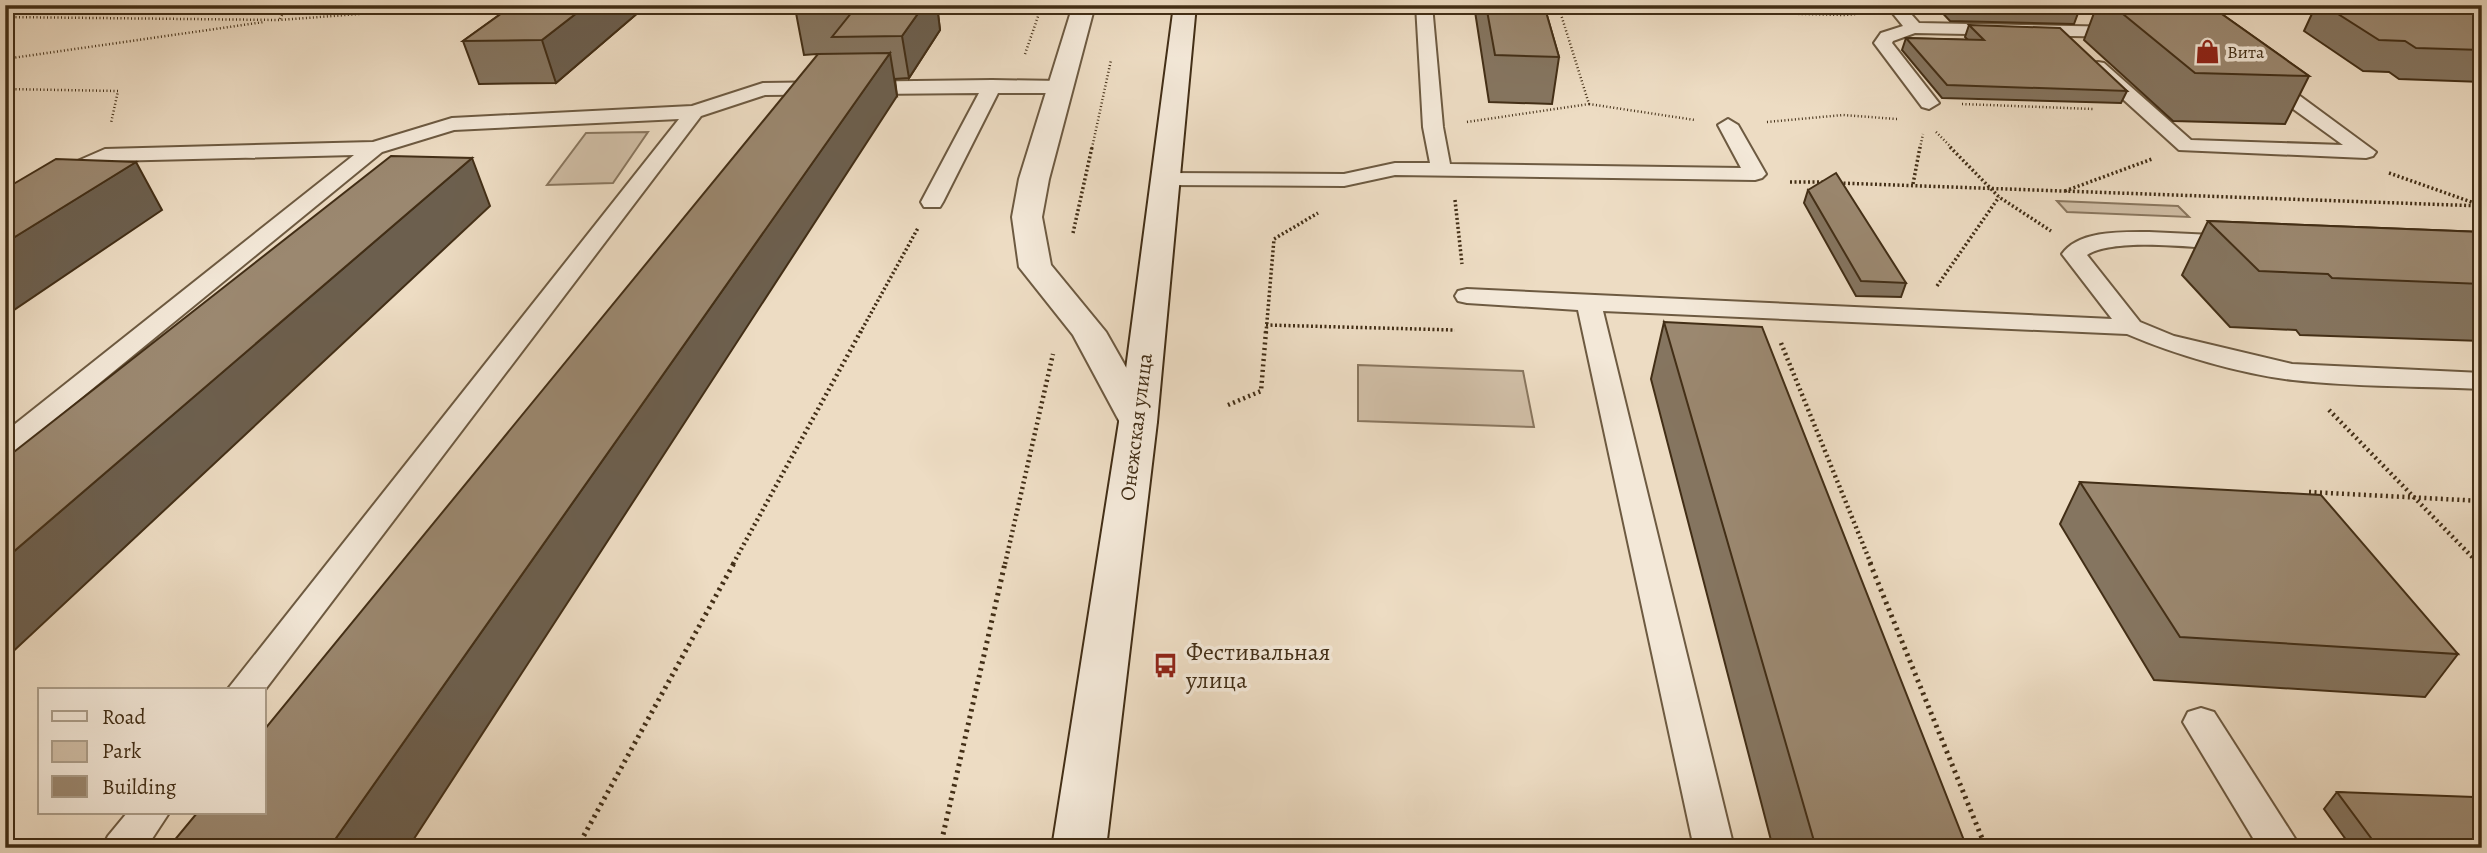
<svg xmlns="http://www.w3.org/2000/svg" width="2487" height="853" font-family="Alegreya,serif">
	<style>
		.green { fill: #d0bea6; stroke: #89765e; stroke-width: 2 }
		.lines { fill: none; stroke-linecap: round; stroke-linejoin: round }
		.lane-casing { stroke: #6d5a41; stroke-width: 4 }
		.street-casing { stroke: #6d5a41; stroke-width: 4 }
		.secondary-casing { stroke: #422e16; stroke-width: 4 }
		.path-far3 { stroke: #422e16; stroke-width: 2.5; stroke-dasharray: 1 2.5; stroke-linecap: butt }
		.path-far2 { stroke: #422e16; stroke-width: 3.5; stroke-dasharray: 2 2.5; stroke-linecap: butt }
		.path-far1 { stroke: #422e16; stroke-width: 4.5; stroke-dasharray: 2 3.5; stroke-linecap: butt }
		.path { stroke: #422e16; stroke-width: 5; stroke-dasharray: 2.5 4.5; stroke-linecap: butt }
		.lane { fill: #f3e8d8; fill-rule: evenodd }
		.street { fill: #f3e8d8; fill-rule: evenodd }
		.secondary { fill: #f3e8d8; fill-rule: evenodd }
		.wall { fill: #857560; stroke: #422e16; stroke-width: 2 }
		.shaded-wall { fill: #6c5f4e; stroke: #422e16; stroke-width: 2 }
		.building { fill: #9b8870; stroke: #422e16; stroke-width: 2 }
		.labels { text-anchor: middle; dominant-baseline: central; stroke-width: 7; stroke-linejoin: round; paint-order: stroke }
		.far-poi-label { font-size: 18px; fill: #422e16; stroke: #f3e8d8; text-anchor: start }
		.street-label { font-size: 21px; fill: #422e16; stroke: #f3e8d8 }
		.near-poi-label { font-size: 24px; fill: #422e16; stroke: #f3e8d8; text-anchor: start }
	</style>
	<rect width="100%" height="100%" fill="#eddcc3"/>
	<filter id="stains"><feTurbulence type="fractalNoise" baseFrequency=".00286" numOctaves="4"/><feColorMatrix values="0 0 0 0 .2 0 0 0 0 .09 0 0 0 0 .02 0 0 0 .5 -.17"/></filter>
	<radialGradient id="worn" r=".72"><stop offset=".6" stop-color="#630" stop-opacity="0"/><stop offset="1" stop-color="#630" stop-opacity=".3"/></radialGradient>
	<g class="green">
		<polygon points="648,132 613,183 547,185 586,133"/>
		<polygon points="2057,201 2178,206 2189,217 2067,212"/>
		<polygon points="1358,365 1523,371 1534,427 1358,421"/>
	</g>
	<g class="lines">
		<defs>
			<g id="lane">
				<polygon points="1416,5 1432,5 1443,127 1450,164 1741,168 1718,125 1728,119 1738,125 1766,174 1762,178 1755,180 1395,175 1344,186 1165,185 1158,183 1154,179 1158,175 1165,173 1344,174 1395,163 1430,163 1423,127"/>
				<polygon points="1886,5 1903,5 1919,23 2124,27 2133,32 2124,37 1915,33 1893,41 1892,43 1939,103 1929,109 1922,107 1874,43 1881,33 1903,26"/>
				<polygon points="2098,62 2104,63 2191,140 2343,145 2260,85 2258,81 2260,77 2274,77 2376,152 2373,156 2366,158 2179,150 2092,71 2089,67 2092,63"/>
				<polygon points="992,80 1061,81 1070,87 1061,93 998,93 943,202 940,207 924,207 921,202 979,93 765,95 701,116 264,691 227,690 679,119 454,130 382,152 15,452 5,455 5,432 354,155 109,161 5,215 5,198 34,180 105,149 373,142 452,118 692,106 763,83"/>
				<path d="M2149 232 2234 236 2242 238 2245 243 2242 248 2234 250C2199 248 2115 237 2087 255L2140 322 2174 336 2292 364 2482 373V389C2419 386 2355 387 2293 380 2241 374 2176 355 2127 334L1603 311 1734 848H1694L1578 310 1467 303 1458 301 1455 296 1458 291 1467 289 2112 319 2062 254C2079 230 2123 232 2149 232Z"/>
				<polygon points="2201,708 2214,712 2301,848 2259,848 2183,722 2188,712"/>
				<polygon points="127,813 169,813 146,848 102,848 108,836"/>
			</g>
			<polygon id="street" points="1073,5 1095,5 1049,179 1042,217 1051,265 1106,332 1157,422 1152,430 1138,433 1124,430 1073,335 1019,267 1012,217 1019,179"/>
			<polygon id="secondary" points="1174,5 1196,5 1157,422 1106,848 1052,848 1119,422"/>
		</defs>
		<use href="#lane" class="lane-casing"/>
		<use href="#street" class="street-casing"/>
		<use href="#secondary" class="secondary-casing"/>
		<g class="path-far3">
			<polyline points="1624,5 1640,10 1845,15 1856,14 1852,5"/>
			<polyline points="5,17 279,20 480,5"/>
			<polyline points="280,19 287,5"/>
			<polyline points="1025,54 1042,5"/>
			<polyline points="5,59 264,22"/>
			<polyline points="5,89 118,91 111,123"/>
			<polyline points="1589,104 1695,120"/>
			<polyline points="1962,104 2093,109"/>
			<polyline points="1467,122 1589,104 1558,5"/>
			<polyline points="1767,122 1843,115 1897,119"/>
			<polyline points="1936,132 1952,148"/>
			<polyline points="1092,148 1111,60"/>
			<polyline points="1920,148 1923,134"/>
		</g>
		<g class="path-far2">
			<polyline points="1950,147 1999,197 2051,231"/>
			<polyline points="2389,173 2477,204"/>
			<polyline points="1790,182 1823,182"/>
			<polyline points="1839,183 2482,206"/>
			<polyline points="1913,184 1920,147"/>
			<polyline points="2065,191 2152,159"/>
			<polyline points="1455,200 1462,264"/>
			<polyline points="1073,233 1092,147"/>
			<polyline points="1937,286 1999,197"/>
			<polyline points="1266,325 1455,330"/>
			<polyline points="860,333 918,228"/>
			<polyline points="1266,333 1274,239 1318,213"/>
		</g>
		<g class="path-far1">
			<polyline points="1781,343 1871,564"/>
			<polyline points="1228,405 1261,391 1266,331"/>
			<polyline points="2329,410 2479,564"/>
			<polyline points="2309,492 2482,501"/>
			<polyline points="733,564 861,331"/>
			<polyline points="1005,564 1053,354"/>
		</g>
		<g class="path">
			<polyline points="1870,563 1986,848"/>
			<polyline points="2477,563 2482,568"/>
			<polyline points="577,848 734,563"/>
			<polyline points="940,848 1005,563"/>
		</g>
		<use href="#lane" class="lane"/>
		<use href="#street" class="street"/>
		<use href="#secondary" class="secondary"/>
	</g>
	<g class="wall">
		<polygon points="513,5 647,5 556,83 479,84 463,41"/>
		<polygon points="937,5 940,30 909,78 895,79 897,96 817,54 804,55 796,13"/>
		<polygon points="1474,5 1544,5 1559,57 1552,104 1489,102"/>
		<polygon points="1935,5 2081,5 2074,24 1950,21"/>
		<polygon points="2097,5 2209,5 2309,76 2285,124 2173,121 2084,40"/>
		<polygon points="2316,5 2482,6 2482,82 2399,79 2389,72 2363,71 2304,31"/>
		<polygon points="1969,25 2127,91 2121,103 1942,98 1902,50 1906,38 1968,40 1965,37"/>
		<polygon points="1808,190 1906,283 1901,297 1856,296 1804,203"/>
		<polygon points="2208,221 2482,232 2482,341 2300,335 2296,330 2230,327 2182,275"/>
		<polygon points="1664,322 1967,848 1773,848 1651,379"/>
		<polygon points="2080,482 2458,654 2425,697 2154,680 2060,524"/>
		<polygon points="2337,792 2482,806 2482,848 2352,848 2324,809"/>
	</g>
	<g class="shaded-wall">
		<polygon points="587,5 647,5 556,83 542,40"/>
		<polygon points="924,5 937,5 940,30 909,78 902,36"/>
		<polygon points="890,53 897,96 408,848 329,848"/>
		<polygon points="472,158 490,206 5,659 5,559"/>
		<polygon points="136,162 162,210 5,316 5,243"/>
	</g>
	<g class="building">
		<polygon points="513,5 587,5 542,40 463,41"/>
		<polygon points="802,5 924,5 902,36 832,37 852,12 796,13"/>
		<polygon points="1486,5 1544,5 1559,57 1495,55"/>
		<polygon points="2112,5 2209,5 2309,76 2195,73"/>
		<polygon points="2324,5 2482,6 2482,50 2416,48 2405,41 2379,40"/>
		<polygon points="1969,25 2060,28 2127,91 1947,85 1906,38 1984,40"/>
		<polygon points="890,53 329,848 168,848 197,813 264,813 264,730 818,54"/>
		<polygon points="391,156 472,158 5,559 5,459"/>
		<polygon points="56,159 136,162 5,243 5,189"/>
		<polygon points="1836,173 1906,283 1861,281 1808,190"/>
		<polygon points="2208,221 2482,232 2482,284 2332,278 2328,274 2259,271"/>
		<polygon points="1664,322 1762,327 1967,848 1816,848"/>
		<polygon points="2080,482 2321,495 2458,654 2180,637"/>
		<polygon points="2337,792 2474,797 2482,806 2482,838 2474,838 2480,846 2374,842"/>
	</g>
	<defs>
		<symbol id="shop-bare" viewBox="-9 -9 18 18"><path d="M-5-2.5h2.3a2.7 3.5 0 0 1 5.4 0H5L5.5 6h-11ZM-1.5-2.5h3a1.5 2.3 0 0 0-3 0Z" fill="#8f2418" stroke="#f3e8d8" stroke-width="2.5" paint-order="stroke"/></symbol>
		<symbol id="bus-bare" viewBox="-9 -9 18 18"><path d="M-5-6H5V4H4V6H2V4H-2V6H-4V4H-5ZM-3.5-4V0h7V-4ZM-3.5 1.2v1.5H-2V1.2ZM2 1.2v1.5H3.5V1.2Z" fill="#8f2418" stroke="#f3e8d8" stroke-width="2.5" paint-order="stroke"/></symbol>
	</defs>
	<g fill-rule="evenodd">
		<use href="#shop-bare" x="2190" y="34" width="35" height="35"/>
		<use href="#bus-bare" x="1148" y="648" width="35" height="35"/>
	</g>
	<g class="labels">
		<g class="far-poi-label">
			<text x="2227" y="52">Вита</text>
		</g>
		<g class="street-label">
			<text transform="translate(1136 427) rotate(-83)">Онежская улица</text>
		</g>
		<g class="near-poi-label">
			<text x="1186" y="652">Фестивальная<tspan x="1186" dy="28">улица</tspan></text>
		</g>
	</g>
	<rect width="2487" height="853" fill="none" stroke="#eddcc3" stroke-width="28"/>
	<rect x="7" y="7" width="2473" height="839" fill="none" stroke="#422e16" stroke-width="3.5"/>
	<rect x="14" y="14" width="2459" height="825" fill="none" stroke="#422e16" stroke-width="2"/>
	<rect x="38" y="688" width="228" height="126" fill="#f3e8d8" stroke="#ac9e8a" stroke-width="2"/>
	<rect x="52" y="711" width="35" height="10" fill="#f3e8d8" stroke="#ac9e8a" stroke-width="2"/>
	<text x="102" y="724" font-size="21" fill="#422e16">Road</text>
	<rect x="52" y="741" width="35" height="21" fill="#d0bea6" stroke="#ac9e8a" stroke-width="2"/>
	<text x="102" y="758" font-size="21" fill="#422e16">Park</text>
	<rect x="52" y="776" width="35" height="21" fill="#9b8870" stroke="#ac9e8a" stroke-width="2"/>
	<text x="102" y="794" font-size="21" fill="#422e16">Building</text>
	<rect width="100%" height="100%" filter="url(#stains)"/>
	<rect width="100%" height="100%" fill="url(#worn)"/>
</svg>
